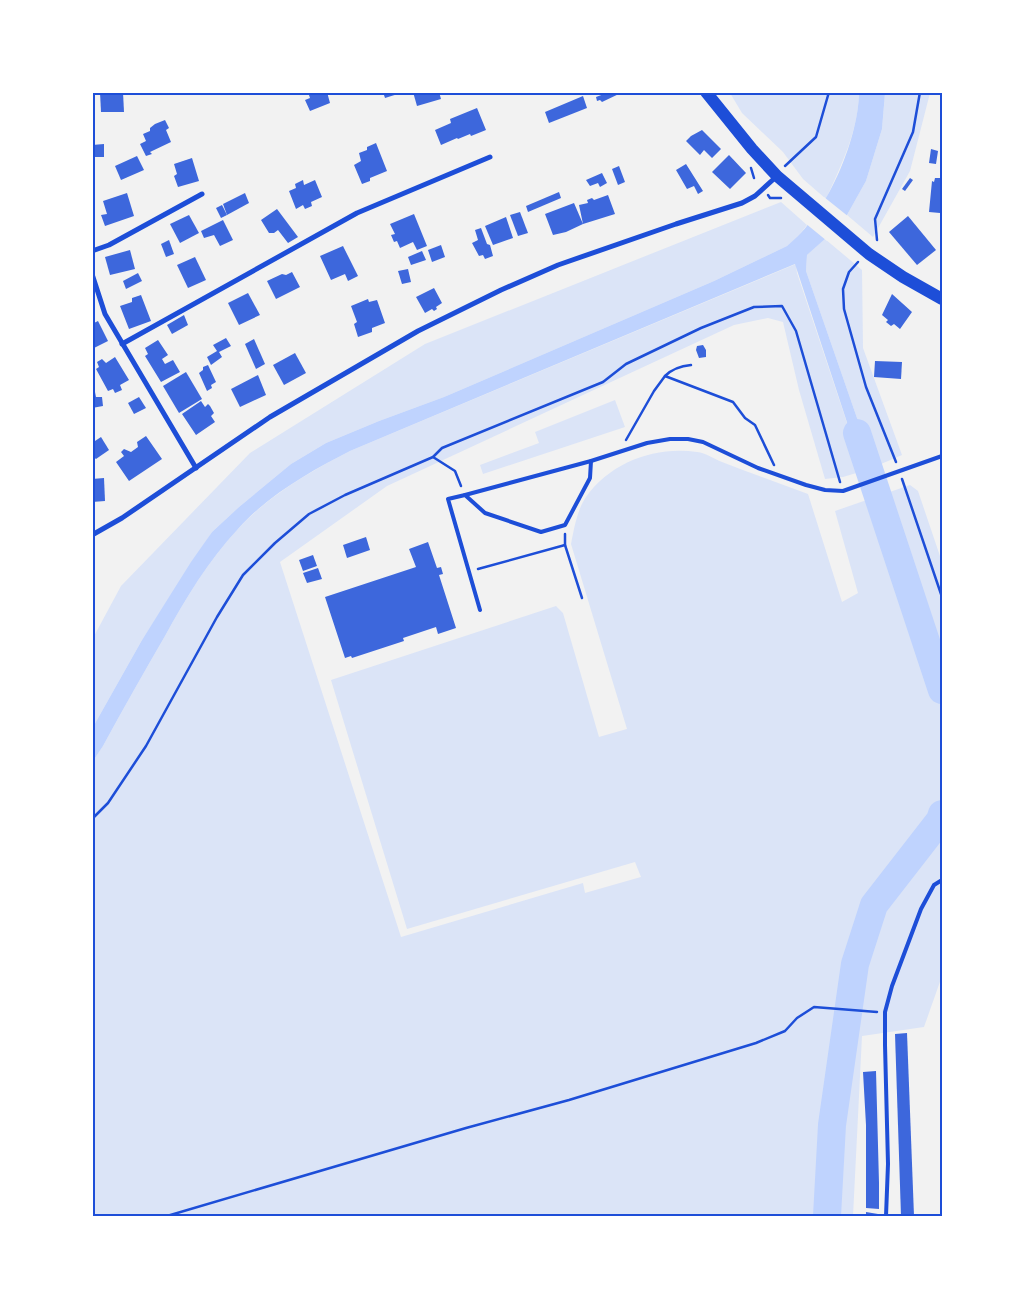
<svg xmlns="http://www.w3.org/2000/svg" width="1035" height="1309" font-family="'Golos Text',sans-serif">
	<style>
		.green { fill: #dbe4f7 }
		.water { fill: #bfd3fe }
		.pier { fill: #f2f2f2 }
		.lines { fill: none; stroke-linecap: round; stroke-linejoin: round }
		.river { stroke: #bfd3fe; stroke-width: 28 }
		.building { fill: #3d67dc }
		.path { stroke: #1d4ed8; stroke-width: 2.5 }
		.service { stroke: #1d4ed8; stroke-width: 4 }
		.minor { stroke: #1d4ed8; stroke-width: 5 }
		.primary { stroke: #1d4ed8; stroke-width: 12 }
		.neatline { fill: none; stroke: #1d4ed8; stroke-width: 2 }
	</style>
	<rect width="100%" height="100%" fill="#f2f2f2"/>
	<g class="green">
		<path d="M730 93H859C858 131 842 164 826 199L803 179 783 152 742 113Z"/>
		<polygon points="885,93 930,93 910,171 873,237 847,215 866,181 882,129"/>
		<polygon points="781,202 807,225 796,239 787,246 714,281 444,397 379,421 326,443 291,464 239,507 212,532 142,640 93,727 93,638 121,586 250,453 425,344"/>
		<polygon points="825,239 862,270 863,348 902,455 874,467 806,271 807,255"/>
		<path d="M796 264 797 273 863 471 843 477 825 479 799 390 783 322 768 318 734 325 387 486 280 562 401 937 583 883 585 893 641 877 635 862 407 929 331 680 556 606 563 613 599 737 627 729 571 544C574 529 577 510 586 497 611 462 655 446 697 452 706 453 714 459 722 462 750 473 779 483 808 494L842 602 858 593 835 511 910 485 918 491 942 562V976L924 1027 862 1036 853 1216H93V761L103 746C123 709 144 672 165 636 186 598 208 561 238 529 268 496 311 471 350 451Z"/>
		<polygon points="615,400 625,427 483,474 480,465 539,443 535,432"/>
	</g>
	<path class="water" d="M859 93H885L882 129 866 181 847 215 825 239 807 255 806 271 874 467 863 471 795 264 350 451C311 471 268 495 238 529 208 561 186 598 165 636 144 672 123 709 103 746L93 761V727L142 640 191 562 212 532 239 507 291 464 326 443 379 421 444 397 714 281 787 246C826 216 858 141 859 93Z"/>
	<polygon class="pier" points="824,197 849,217 827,241 805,223"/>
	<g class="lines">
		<g class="river">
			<polyline points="857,433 942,690"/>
			<polyline points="827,1216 832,1125 855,964 874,905 940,820 942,814"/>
		</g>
	</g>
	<g class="building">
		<polygon points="100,92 123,92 124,112 101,112"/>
		<polygon points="308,92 327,92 330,103 310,111 305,100 310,98"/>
		<polygon points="383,92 401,92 401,93 385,98"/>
		<polygon points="413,92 439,92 441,99 417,106"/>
		<polygon points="604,92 623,92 602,102 600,100 597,101 596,97 604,94"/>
		<polygon points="583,96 587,108 549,123 545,112"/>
		<polygon points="477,108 486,130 471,136 470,134 458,139 457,138 441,145 435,130 451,123 450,119"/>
		<polygon points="165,120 169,128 166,130 171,142 150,152 152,154 146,156 140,144 146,141 143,134 150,131 150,128 155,124"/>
		<polygon points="702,130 721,149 712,158 704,150 700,155 686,141 691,136"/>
		<polygon points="376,143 387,171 370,178 370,181 362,184 354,165 361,161 359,153 367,150 367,147"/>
		<polygon points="104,144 104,157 92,157 92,145"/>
		<polygon points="931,149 938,151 936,164 929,163"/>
		<polygon points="729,155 746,173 730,189 712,172"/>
		<polygon points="137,156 144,170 121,180 115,166"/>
		<polygon points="192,158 199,181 178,187 174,176 177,174 174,164"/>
		<polygon points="686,164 703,191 698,194 694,186 687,189 676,170"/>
		<polygon points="619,166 625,182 618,185 612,169"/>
		<polygon points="602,173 607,183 600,187 598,183 590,186 586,180"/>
		<polygon points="910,178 913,180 905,191 902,189"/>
		<polygon points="935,178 942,178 940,213 929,212 932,181 934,182"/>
		<polygon points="303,180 304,185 315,180 322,197 311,202 312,206 305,209 303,205 296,209 289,191 296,188 295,184"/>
		<polygon points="559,192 561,198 528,212 526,206"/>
		<polygon points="127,193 134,216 105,226 101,215 107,214 103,201"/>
		<polygon points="245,193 249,203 227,215 223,204"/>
		<polygon points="608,195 615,214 583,224 566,232 553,235 545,214 574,203 583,224 579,205 588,203 587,200 592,198 594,200"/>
		<polygon points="222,205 227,215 221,218 216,208"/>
		<polygon points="277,209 298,237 288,243 278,230 274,233 269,233 261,220"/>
		<polygon points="520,212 528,233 518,236 510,215"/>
		<polygon points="414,214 427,246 417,250 413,242 400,248 397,241 394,242 391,235 395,234 390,224"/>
		<polygon points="189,215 199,233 180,243 170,224"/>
		<polygon points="908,216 936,250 917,265 889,232"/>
		<polygon points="506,217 513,238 493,245 485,226"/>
		<polygon points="223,220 233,240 220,246 214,235 204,238 201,231"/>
		<polygon points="481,228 487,244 490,245 493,256 485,259 483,255 479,256 472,243 478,240 475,230"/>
		<polygon points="169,240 174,254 166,257 161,244"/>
		<polygon points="441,245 445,257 432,262 428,250"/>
		<polygon points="343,246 358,276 348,281 345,274 331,280 320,256"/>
		<polygon points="130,250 135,269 110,275 105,257"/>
		<polygon points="422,251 426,260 411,265 408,257"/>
		<polygon points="195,257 206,280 188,288 177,265"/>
		<polygon points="408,269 411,282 402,284 398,271"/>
		<polygon points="292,272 300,287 276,299 267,281 282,274 286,275"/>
		<polygon points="138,273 142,281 126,289 123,281"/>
		<polygon points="434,288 442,303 436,307 437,309 434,311 432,309 425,313 416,297"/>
		<polygon points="248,293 260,315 239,325 228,303"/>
		<polygon points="892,294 912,312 900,329 894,324 891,326 886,322 888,320 882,315"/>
		<polygon points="141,295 151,321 129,329 120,306 132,302 132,298"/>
		<polygon points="368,299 369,302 377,300 385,323 372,328 372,332 358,337 354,324 357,322 351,306"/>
		<polygon points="184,315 188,325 172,334 167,325"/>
		<polygon points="98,321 108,341 92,349 92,324"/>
		<polygon points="226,338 231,346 219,352 222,357 211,365 207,357 217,351 213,345"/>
		<polygon points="254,339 265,364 256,369 245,344"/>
		<polygon points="158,340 168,355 162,359 165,364 173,360 180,372 161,382 145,356 148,354 145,348"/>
		<polygon points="703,345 706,350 706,357 699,358 696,350 697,346"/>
		<polygon points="295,353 306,373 284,385 273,365"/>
		<polygon points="115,357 129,380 120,385 122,390 115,393 113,389 108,391 96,369 99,367 97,362 102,359 106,363"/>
		<polygon points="875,361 902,362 901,379 874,377"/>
		<polygon points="208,365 216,382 211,385 212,388 207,391 199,373 203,370 203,367"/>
		<polygon points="186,372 202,399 179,413 163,386"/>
		<polygon points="258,375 266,395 240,407 231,389"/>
		<polygon points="95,392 96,397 102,397 103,406 92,408 92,393"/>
		<polygon points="139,397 146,408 134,414 128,403"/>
		<polygon points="201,401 205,407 208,404 210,406 214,413 211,416 215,422 196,435 182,414"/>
		<polygon points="146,436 162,459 129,481 116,462 124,456 121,452 124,449 131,452 138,447 137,442"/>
		<polygon points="101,437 109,450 96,459 92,456 92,443"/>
		<polygon points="104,478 105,501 92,502 92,479"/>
		<polygon points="366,537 370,550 347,558 343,545"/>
		<polygon points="428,542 437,568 441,567 443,574 439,575 456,628 438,634 436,627 403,638 404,641 352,658 351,656 345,658 325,597 416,567 409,549"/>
		<polygon points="313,555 317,566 303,571 299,560"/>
		<polygon points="318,568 322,579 307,583 303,573"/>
		<polygon points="907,1033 914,1216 901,1216 895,1034"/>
		<polygon points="876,1071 879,1183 879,1209 866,1208 866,1125 863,1072"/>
		<polygon points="866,1212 878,1214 878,1216 866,1216"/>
	</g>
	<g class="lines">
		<g class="path">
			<polyline points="785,166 816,137 829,92"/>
			<polyline points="751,168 754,178"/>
			<polyline points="768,195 770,198 781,198"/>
			<polyline points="877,240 875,219 913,132 920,92"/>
			<polyline points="858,262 849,272 843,289 844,309 866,387 896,462"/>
			<path d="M665 376C672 369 680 366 691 365"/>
			<polyline points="626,440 654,391 665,376 733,402 745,418 755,425 774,465"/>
			<polyline points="433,457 455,471 461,486"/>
			<polyline points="902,479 942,597"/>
			<polyline points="565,534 565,545 582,598"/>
			<polyline points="478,569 565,545"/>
			<polyline points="92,819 108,803 146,746 217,617 243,575 275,543 309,514 345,495 433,457 442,448 603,382 626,364 701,328 754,307 782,306 796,331 840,482"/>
			<polyline points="167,1216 466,1128 569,1100 756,1043 785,1031 797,1018 814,1007 877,1012"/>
		</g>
		<g class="service">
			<polyline points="465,495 591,461 647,443 670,439 688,439 703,442 758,468 806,485 825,490 843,491 942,456"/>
			<polyline points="480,610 448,499 465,495 485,513 541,532 565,525 590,478 591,461"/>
			<polyline points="886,1216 888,1164 885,1045 885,1012 892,986 921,909 934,885 942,880"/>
		</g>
		<g class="minor">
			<polyline points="92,251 109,245 202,194"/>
			<polyline points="92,274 105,314 196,468"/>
			<polyline points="122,344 357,213 490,157"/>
			<polyline points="92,535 122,518 270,417 418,331 501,290 558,265 676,224 742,203 755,196 777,176"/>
		</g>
		<polyline class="primary" points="706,92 752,149 777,176 869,254 903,277 942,299"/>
	</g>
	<rect width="1035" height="1309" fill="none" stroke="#ffffff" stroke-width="188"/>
	<rect x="94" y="94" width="847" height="1121" class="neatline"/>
</svg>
